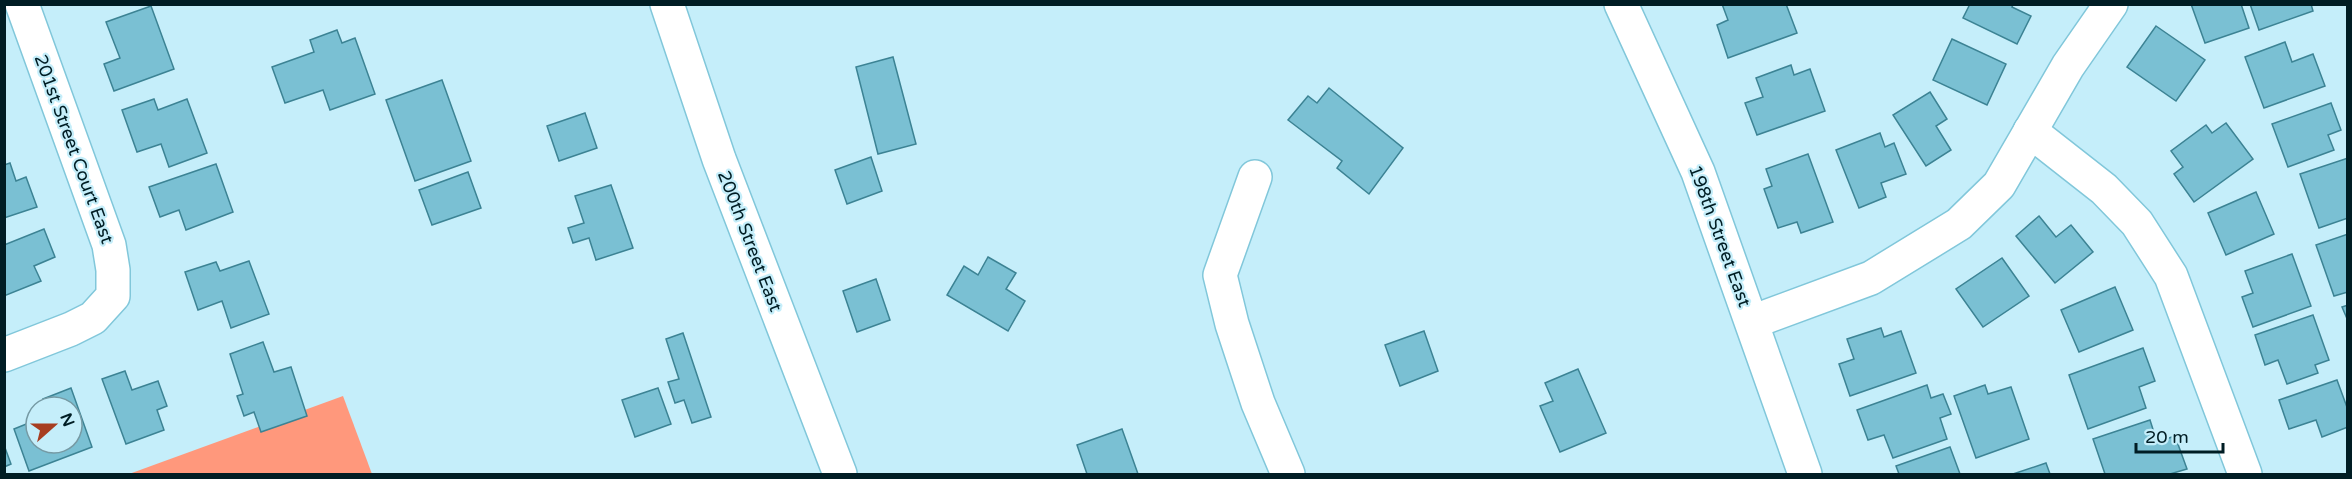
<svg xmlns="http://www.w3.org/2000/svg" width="2352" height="479" font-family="'Varela Round',sans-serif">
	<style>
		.green { fill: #ff987c }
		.building { fill: #7ac0d3; stroke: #3c8394; stroke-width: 1.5 }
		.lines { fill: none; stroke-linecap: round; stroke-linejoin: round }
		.minor-casing { stroke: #81c7da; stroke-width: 36 }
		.minor { stroke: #fff; stroke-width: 33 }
		.labels { text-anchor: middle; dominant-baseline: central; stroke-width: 4.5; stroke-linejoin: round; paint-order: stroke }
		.street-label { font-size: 18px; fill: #001d24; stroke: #c5eefa }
	</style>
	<rect width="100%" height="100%" fill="#c5eefa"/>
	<polygon class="green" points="343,396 372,474 129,474"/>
	<g class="building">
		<polygon points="1722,4 1786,4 1797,33 1728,58 1717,25 1728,20"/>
		<polygon points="1970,4 2013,4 2012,7 2031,16 2017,44 1963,18"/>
		<polygon points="2191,4 2241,4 2249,28 2205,43"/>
		<polygon points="2250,4 2311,4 2313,11 2259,30"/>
		<polygon points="151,6 174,69 114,91 104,64 120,58 106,22"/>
		<polygon points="2156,26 2205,60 2176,101 2127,67"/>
		<polygon points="337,30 342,43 355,38 375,94 330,110 323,90 285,103 272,67 314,52 310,40"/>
		<polygon points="1952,39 2006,64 1987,105 1933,80"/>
		<polygon points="2285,42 2292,62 2313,54 2325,86 2264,108 2245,57"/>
		<polygon points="893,57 916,144 878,154 856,67"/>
		<polygon points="1791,65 1794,75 1810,69 1825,111 1757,135 1745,103 1763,97 1756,78"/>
		<polygon points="442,80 471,161 415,181 386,100"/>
		<polygon points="1329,88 1403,148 1369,194 1337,168 1342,161 1288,120 1308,96 1317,103"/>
		<polygon points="1930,92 1947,119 1936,126 1951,150 1926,166 1893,115"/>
		<polygon points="154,99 158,110 187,99 207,153 169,167 161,144 137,152 122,110"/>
		<polygon points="2331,103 2341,130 2328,135 2334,150 2288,167 2272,124"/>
		<polygon points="585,113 597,148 559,161 547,126"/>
		<polygon points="2226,123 2253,159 2194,202 2174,174 2183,167 2171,151 2206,125 2212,133"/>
		<polygon points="1880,133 1885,147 1894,143 1906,174 1881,183 1886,197 1859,208 1836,150"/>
		<polygon points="1808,154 1833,222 1801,233 1797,222 1778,228 1764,189 1772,186 1766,169"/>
		<polygon points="871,157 882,191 847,204 835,170"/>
		<polygon points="2348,158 2348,218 2319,228 2300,174"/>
		<polygon points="10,163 16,181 26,177 37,207 4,218 4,165"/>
		<polygon points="216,164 233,212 186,230 179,210 160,217 149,187"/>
		<polygon points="468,172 481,208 432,225 419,190"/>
		<polygon points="611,185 633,248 596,260 589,238 573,243 568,228 584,223 575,196"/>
		<polygon points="2256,192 2274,234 2226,255 2208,213"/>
		<polygon points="2039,216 2056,237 2071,225 2093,252 2055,283 2016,236"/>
		<polygon points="44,229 55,257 34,266 41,281 4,296 4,245"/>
		<polygon points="2348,234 2348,292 2334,296 2316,245"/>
		<polygon points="2292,254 2311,306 2253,327 2242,297 2253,293 2245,271"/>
		<polygon points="988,257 1016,273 1006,289 1025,301 1008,331 947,295 964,266 978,275"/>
		<polygon points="2002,258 2029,296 1983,327 1956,289"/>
		<polygon points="249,261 269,314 231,328 222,301 198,310 185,272 216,262 220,271"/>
		<polygon points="876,279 890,320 857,332 843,291"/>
		<polygon points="2115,287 2133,330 2079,352 2061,310"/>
		<polygon points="2348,305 2348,321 2342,307"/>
		<polygon points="2313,315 2329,360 2315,365 2318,373 2287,384 2278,360 2265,365 2255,335"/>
		<polygon points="1881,328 1884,337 1901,331 1916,373 1850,396 1839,364 1854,359 1847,339"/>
		<polygon points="1424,331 1438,371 1400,386 1385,345"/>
		<polygon points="683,333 711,417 692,423 684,400 675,403 668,382 679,379 666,339"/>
		<polygon points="263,342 274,372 291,367 307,416 261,432 254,412 244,416 237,396 243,394 230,354"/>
		<polygon points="2143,348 2155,381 2139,387 2146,408 2088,429 2069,375"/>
		<polygon points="1578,369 1606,433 1560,452 1540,406 1553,401 1545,383"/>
		<polygon points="125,371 132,390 158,381 167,406 157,410 164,430 126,444 102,379"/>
		<polygon points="2337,380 2348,410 2348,427 2322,437 2316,420 2289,429 2279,400"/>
		<polygon points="1927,385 1931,398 1943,394 1951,414 1940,418 1947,439 1893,458 1884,435 1868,440 1857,410"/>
		<polygon points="1985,385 1988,394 2011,387 2029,439 1976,458 1954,396"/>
		<polygon points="71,388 92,447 29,471 14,429 36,420 36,443 72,443 72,407 46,407 43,399"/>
		<polygon points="658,388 671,424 635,437 622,400"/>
		<polygon points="2150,420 2157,442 2175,436 2187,469 2170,474 2105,474 2093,439"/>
		<polygon points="1122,429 1138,474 1087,474 1077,445"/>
		<polygon points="4,445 11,464 4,467"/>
		<polygon points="1950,447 1960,474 1899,474 1896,466"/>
		<polygon points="2046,463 2050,474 2013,474"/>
	</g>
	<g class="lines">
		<defs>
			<g id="minor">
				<polyline points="667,4 719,159 840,474"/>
				<polyline points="1621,4 1698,172 1805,474"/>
				<polyline points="2030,131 2104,189 2137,223 2171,276 2245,474"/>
				<polyline points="1255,177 1220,275 1232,324 1258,403 1288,474"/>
				<polyline points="1752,322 1871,278 1959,224 1999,185 2068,66 2111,4"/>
				<polyline points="4,355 71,329 93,318 113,296 113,270 109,245 22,4"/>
			</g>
		</defs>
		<use href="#minor" class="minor-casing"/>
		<use href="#minor" class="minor"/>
	</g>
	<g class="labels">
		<g class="street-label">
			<text transform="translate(74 149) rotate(70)">201st Street Court East</text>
			<text transform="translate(1720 236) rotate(70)">198th Street East</text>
			<text transform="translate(750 241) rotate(69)">200th Street East</text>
		</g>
	</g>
	<rect width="2352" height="479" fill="none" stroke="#001d24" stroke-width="12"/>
	<g transform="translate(54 425) rotate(69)"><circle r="28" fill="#c5eefa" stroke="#769aa4" stroke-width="1.5"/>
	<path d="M0-4.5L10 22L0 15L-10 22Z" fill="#a73e21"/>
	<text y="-9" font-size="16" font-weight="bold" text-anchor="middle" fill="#001d24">N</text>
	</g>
	<path d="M2136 443v9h87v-9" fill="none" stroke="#001d24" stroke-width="3"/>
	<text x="2145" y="443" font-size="18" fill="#001d24" stroke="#c5eefa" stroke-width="4.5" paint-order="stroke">20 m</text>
</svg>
